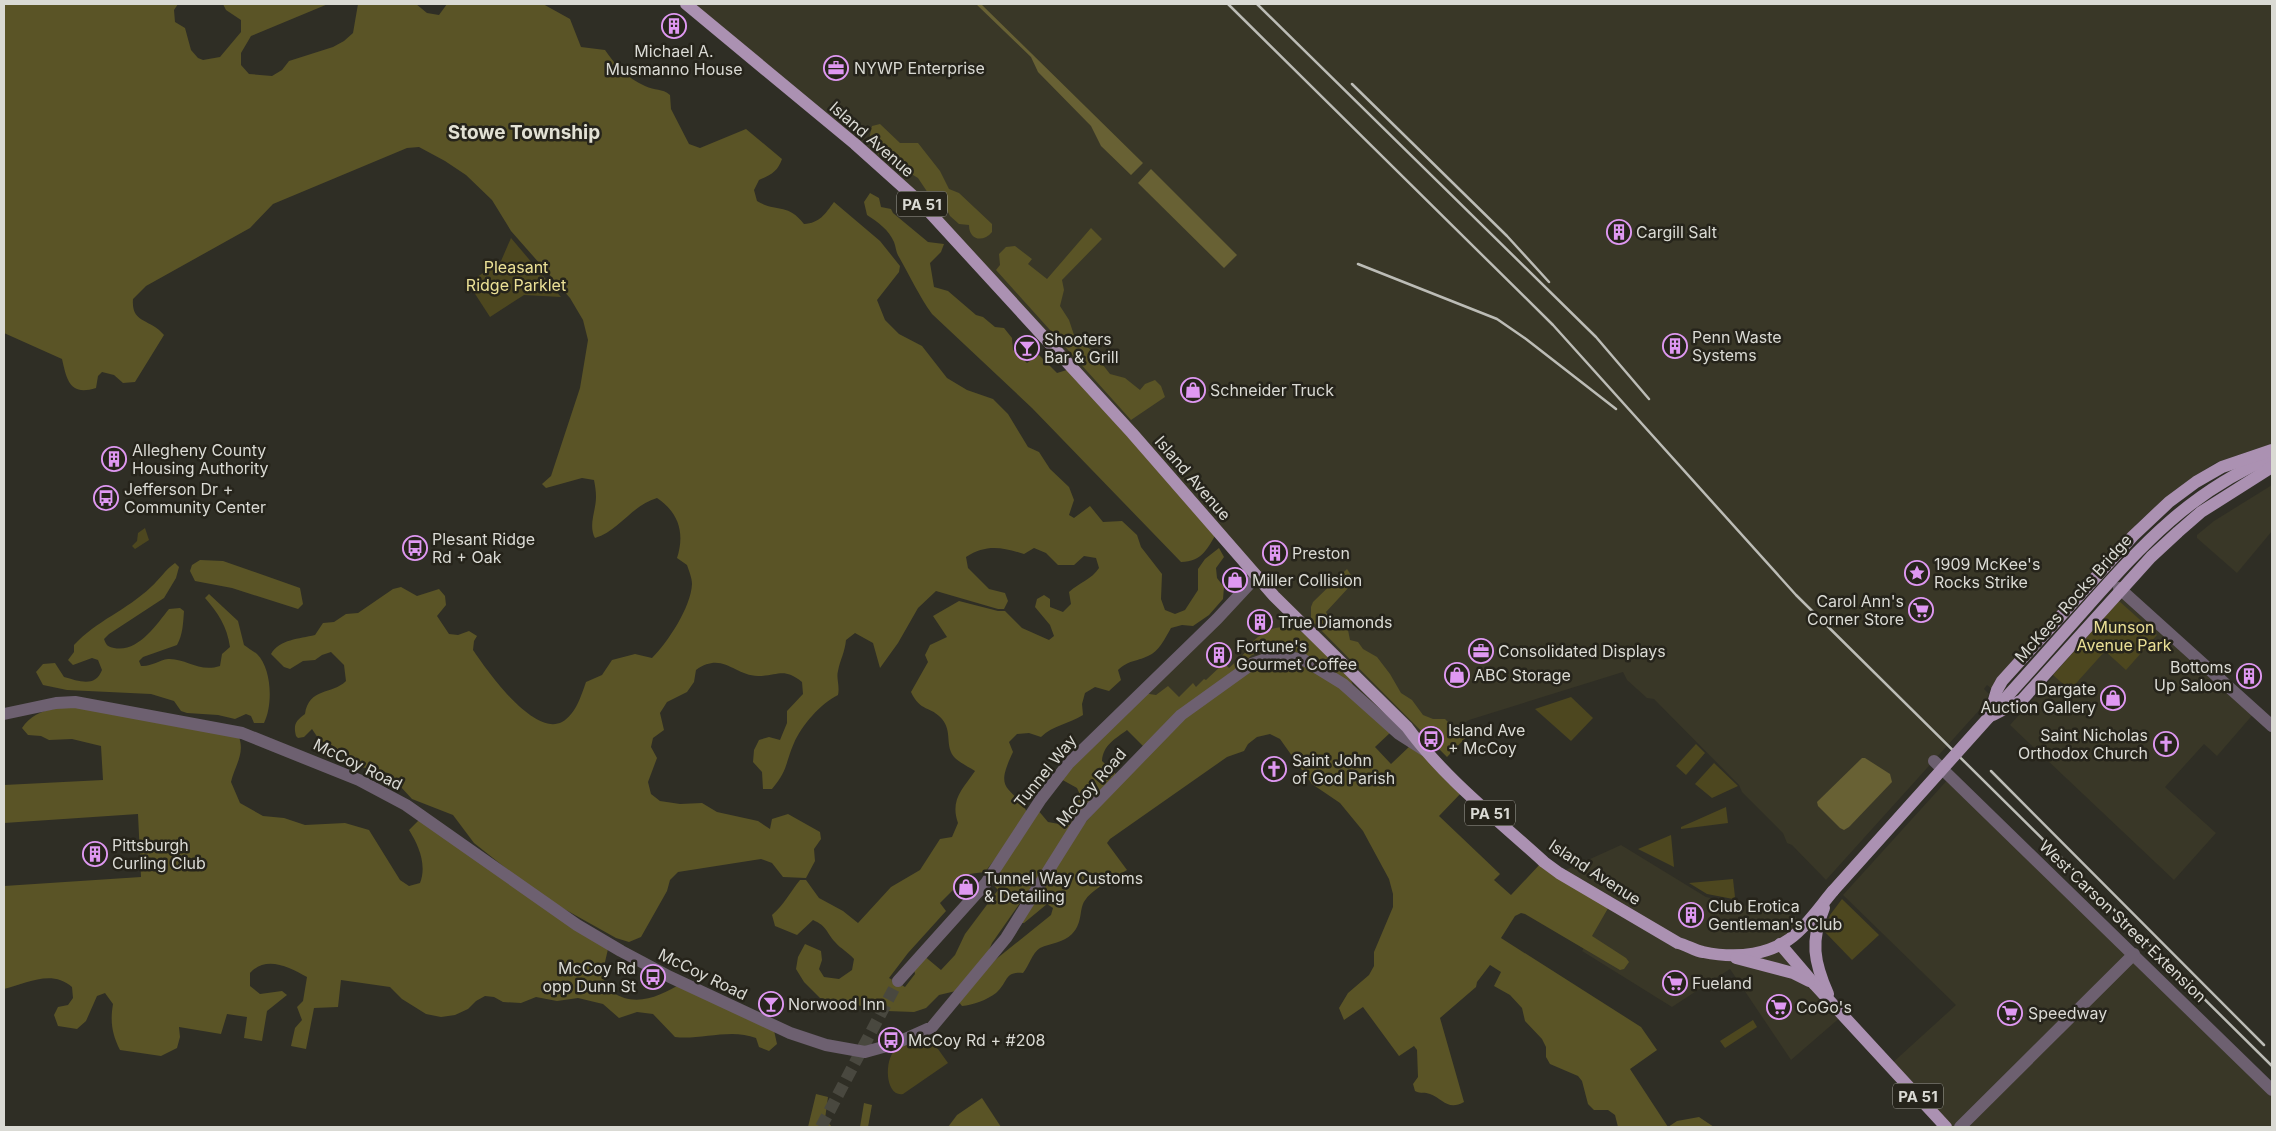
<svg xmlns="http://www.w3.org/2000/svg" width="2276" height="1131" font-family="Inter,sans-serif">
	<style>
		.built { fill: #393727 }
		.green { fill: #4d471f }
		.forest { fill: #5a5426 }
		.water { fill: #686134 }
		.lines { fill: none; stroke-linecap: round; stroke-linejoin: round }
		.minor-tunnel { stroke: #49483f; stroke-width: 12; stroke-dasharray: 12 6; stroke-linecap: butt }
		.minor { stroke: #6d6070; stroke-width: 12 }
		.major { stroke: #ab91b2; stroke-width: 12 }
		.rail { stroke: #bcbcb6; stroke-width: 2.5 }
		.major-bridge { stroke: #ab91b2; stroke-width: 12 }
		.labels { text-anchor: middle; dominant-baseline: central; stroke-width: 5; stroke-linejoin: round; paint-order: stroke }
		.shield { fill: #26241b; stroke: #a4a39c; stroke-width: 1 }
		.shield-label { font-size: 15px; font-weight: bold; fill: #dadad4 }
		.poi-label { font-size: 16px; fill: #dadad4; stroke: #26241b; text-anchor: start }
		.street-label { font-size: 16px; fill: #dadad4; stroke: #26241b }
		.park-label { font-size: 16px; fill: #ebe096; stroke: #26241b }
		.quarter-label { font-size: 19px; font-weight: bold; fill: #e2e1d4; stroke: #26241b }
	</style>
	<rect width="100%" height="100%" fill="#2f2e25"/>
	<g class="built">
		<polygon points="686,4 2272,4 2272,444 2215,463 2175,490 2135,525 2141,532 1992,689 1987,685 1984,689 1989,694 1983,706 1826,880 1792,845 1787,843 1783,833 1742,792 1739,785 1654,699 1647,698 1627,680 1623,672 1469,720 1424,750 1399,734 1181,715 1132,702 1257,577 958,241"/>
		<polygon points="2272,485 2272,531 2237,573 2197,538 2197,535 2214,521"/>
		<polygon points="2126,594 2256,711 2217,756 2204,744 2165,787 2216,833 2174,880 2010,725"/>
		<polygon points="1951,776 2272,1090 2272,1127 1946,1127 1889,1066 1956,1005 1843,895"/>
		<polygon points="1621,845 1706,897 1794,916 1804,926 1781,944 1843,1015 1791,1060 1730,969 1672,1007 1582,951 1611,904 1559,873"/>
	</g>
	<g class="green">
		<polygon points="511,238 561,297 524,295 490,317 468,283 501,261"/>
		<polygon points="145,528 149,540 135,549 132,546 137,541 138,533"/>
		<polygon points="2119,601 2157,635 2126,670 2105,651 2070,690 2053,675"/>
		<polygon points="1571,697 1593,718 1571,741 1535,709"/>
		<polygon points="1696,744 1705,753 1686,775 1676,766"/>
		<polygon points="1714,763 1738,786 1712,798 1695,784"/>
		<polygon points="1726,807 1728,823 1681,829 1681,827"/>
		<polygon points="1671,835 1674,867 1638,849"/>
		<polygon points="1733,879 1735,897 1733,899 1707,894 1689,883"/>
		<polygon points="1842,899 1879,935 1852,960 1824,931 1830,915"/>
		<polygon points="1753,1020 1757,1027 1725,1048 1720,1041"/>
		<path d="M928 1035 948 1063 903 1094C885 1097 884 1060 895 1050 903 1042 918 1039 928 1035Z"/>
	</g>
	<g class="forest">
		<path d="M4 4H178L174 10 175 22 185 28 191 50 198 58 203 60 220 57 241 32V20L226 10 223 4H328L251 36 241 53V65L249 74 272 76 282 70 289 61 333 47 344 41 353 33 358 4H416L427 13 439 15 447 4H543L570 19 581 47 605 50C616 66 627 78 645 86 655 91 662 88 670 95L671 109 689 144 700 148 746 129 782 159C778 171 771 175 759 180L754 190 757 201C776 213 787 202 804 224 820 223 825 214 834 202L880 241 900 266 899 272 877 300 885 320 899 334 922 346 947 378 967 390 993 399 1008 414 1028 447 1039 452 1050 469 1069 487 1074 500 1069 515 1074 518 1090 506 1103 522 1122 521 1137 535 1141 547 1162 574 1161 599 1165 610 1175 614 1185 610 1198 590V569L1205 559 1219 548 1224 557 1216 568 1217 578 1224 587 1223 599 1209 615 1193 626 1182 625 1171 628C1165 638 1159 652 1148 656 1135 662 1129 660 1118 670L1121 680 1109 691 1095 687 1085 693 1082 704 1083 715C1069 724 1053 725 1041 737L1029 733 1017 734 1009 742 1013 752C993 794 1011 783 1029 815L985 872 969 874 940 903 946 911 908 953 889 978 905 987 915 974 913 964 923 955 941 970 955 955 965 934 998 890 989 880 1037 809 1048 822 1059 824 1067 817 1081 797 1077 788 1059 778 1143 693 1156 695 1168 686 1179 697 1193 683 1196 687 1204 679 1206 680 1224 663 1229 668 1250 648 1249 645C1292 602 1319 646 1350 677L1353 686 1311 657 1284 648 1274 647 1252 655 1145 748 1127 730C1115 739 1103 745 1102 761L1119 777 1055 853 992 943 983 964 960 990 939 995 926 1008 914 1012 887 1011 820 998 804 982 796 969 798 957 805 944 821 951 822 960 819 969 824 977 839 979 852 970 854 959C848 952 841 949 835 942 826 932 827 926 813 920L797 935 775 926 772 915C784 905 790 892 800 880H806L819 898 843 911 858 923 891 887 920 870 940 839 952 837 958 823C950 800 962 790 975 771 969 767 960 763 955 758 944 746 953 732 942 719 931 706 920 712 911 692L928 662 925 655 930 645 947 637 933 616 959 601 998 611H1005L1022 628 1049 640 1054 636 1050 625 1035 607 1037 599 1044 595 1050 599V607L1063 612 1071 604 1069 592C1079 583 1092 579 1099 568L1096 558 1084 556 1074 565H1058L1046 553 1034 548 1024 554C1002 547 986 544 966 557L968 568 989 589 1005 593 1008 601 1004 609H998L936 591 918 608 898 643 880 668 873 643 855 633 846 640C845 652 840 660 838 671 836 678 840 686 838 695 821 703 801 726 794 743 785 764 788 770 772 789H763L762 772 753 762 754 750 759 740 769 737 780 740 787 723V711L803 694 802 682C783 667 779 676 758 676 734 676 723 651 696 670L694 682 687 692 667 702 660 713 664 730 653 738 651 747 657 758 648 782 651 794 660 801 680 804 702 803 717 812 758 821 770 829 772 819 788 814 820 832 821 839 814 849 815 861 806 878 783 877 772 863 761 859 678 872 670 880 667 891 641 937 629 942 616 938 541 896 474 843 453 815 412 799 388 773 348 764C340 750 336 745 320 741L312 729 304 737 298 738 296 736C293 724 296 721 305 714 309 687 332 695 346 681L344 665 331 652 322 655 315 660 303 661 290 669 284 667 271 654C280 639 299 639 315 635L323 623 334 622 346 614 358 613 393 589 401 587 417 596 439 589 445 596 446 605 437 616 449 634 458 635 469 631 477 636 474 641 473 650C486 669 533 737 562 722 576 714 581 696 586 682L602 675 612 660 635 654 652 658C668 642 691 607 692 584 692 578 689 571 687 565L677 558C685 533 679 513 657 498 632 505 619 531 595 538 588 525 596 511 596 497 596 491 595 485 594 480L582 478 546 488 542 484 551 476 580 388 588 340 583 320 570 298 511 231 492 200 466 175 445 161 419 147 407 148 273 204 250 228 146 286 133 299C131 324 150 318 164 335L135 382 123 383 114 375 102 372 98 376 96 388C70 396 67 381 62 359L4 333Z"/>
		<path d="M880 124 900 143H918L940 171 949 189 959 193 992 224V232C983 243 969 240 969 225L959 224 950 216 943 202 930 196 918 178 875 152 869 139 872 126Z"/>
		<path d="M870 193 879 198 881 207 891 209 893 213 928 242 944 244 941 252 930 263 934 287 948 291 976 315 983 317 995 327 1004 328 1012 338 1013 350 1027 363 1039 355 1057 373 1070 369 1217 532C1208 548 1202 562 1181 562L1032 408 932 314C919 296 910 276 899 257 896 253 896 247 894 242 889 230 878 222 867 215L864 202Z"/>
		<polygon points="1091,228 1102,239 1062,280 1064,290 1060,306 1069,320 1074,335 1092,351 1110,374 1125,378 1140,390 1145,384 1155,380 1161,386 1165,397 1131,420 996,270 1000,265 999,254 1006,247 1015,246 1032,259 1028,264 1047,279"/>
		<polygon points="200,560 223,561 300,588 303,604 298,609 232,588 195,581 190,571 192,565"/>
		<path d="M175 563 179 567 176 578 164 598 109 634 104 639C106 645 108 647 114 648 138 653 156 625 169 609L180 608 184 611C183 624 183 634 177 645L143 657 139 661 141 666C151 667 159 660 168 659 186 658 199 673 220 666L222 654 230 647C227 626 218 613 205 598L209 594 238 621 244 645C248 648 253 651 257 654 272 669 273 705 264 723H254L251 716 246 714 235 719 218 715 187 713 181 711 174 701 151 694 67 690 43 685 36 672 43 664 55 663 64 677C79 681 95 688 102 670L98 660 92 658 73 665 68 660 74 652V645C96 621 127 610 151 587 160 579 165 570 175 563Z"/>
		<polygon points="1347,569 1353,578 1350,586 1326,612 1332,626 1340,626 1348,630 1350,640 1358,642 1363,649 1377,657 1390,674 1401,693 1412,700 1423,715 1433,719 1445,719 1455,729 1472,725 1473,730 1447,757 1311,620 1311,607 1313,602"/>
		<path d="M1274 657 1321 671 1392 731 1375 747 1391 764 1411 745 1463 791 1439 816 1500 874 1494 880 1511 895 1542 862 1610 905 1592 936 1626 958 1629 962 1624 969 1620 970 1525 914 1521 913 1515 916 1501 938 1641 1027 1657 1050 1630 1069 1668 1127 1677 1121 1699 1117 1714 1127H1618L1615 1115 1608 1110H1594L1588 1104 1582 1081 1578 1076 1550 1064 1546 1057V1047L1542 1039 1525 1021 1522 1008 1510 995 1494 986 1501 972 1490 965 1477 982 1476 987 1440 1018 1464 1102C1448 1111 1443 1099 1430 1094 1425 1092 1421 1094 1415 1091L1413 1084 1418 1077 1417 1050 1414 1046 1399 1056 1363 1007 1344 1020 1339 1008 1348 993 1369 975 1374 966V952L1393 907V894L1389 879 1363 831 1340 803 1312 784 1280 739 1270 734 1257 737 1248 744 1244 751 1227 757 1110 839 1107 843 1127 870C1116 877 1093 889 1086 899 1078 908 1084 921 1072 934 1063 943 1051 943 1040 948 1032 953 1029 966 1023 973 1004 971 1008 983 996 993 987 1000 973 1005 962 1006L958 1001 995 960 1051 915 1053 908 1047 904 1024 923H1017L1057 854 1179 718Z"/>
		<path d="M93 707 239 737C245 754 235 765 231 782L240 803 263 816 284 818 305 825 345 823 369 830 400 880 409 886 420 883C427 865 419 846 409 830L421 818 608 949 602 975C604 980 608 989 612 992 636 1008 660 996 682 983L773 1026 777 1044 769 1051 759 1047 756 1038C731 1028 701 1040 675 1037L653 1014 637 1012 619 1018 603 1004 578 998 557 1001 536 997 521 1003 503 1002 494 997 485 996 476 1001 468 1009 455 1015 441 1017 426 1014 402 999 390 987 341 980 338 1007 314 1008 306 1049 291 1046 295 1028 302 1020 297 1007 303 1001 307 977C289 967 266 955 250 973V986L260 994 282 991 287 995 267 1011 262 1041 244 1038 247 1017 227 1014 221 1034 179 1027 180 1037 177 1048 161 1056 120 1050C112 1034 110 1022 113 1004L105 993 97 996 86 1021 77 1029 58 1026 54 1015 58 1007 68 1005 73 998 72 987C52 969 27 983 4 989V886L141 877 138 814 4 823V785L103 780 101 746 72 739 49 740 41 736 28 735 22 728C38 704 67 708 93 707Z"/>
		<polygon points="816,1094 828,1097 825,1119 832,1127 808,1127"/>
		<polygon points="982,1098 1001,1127 948,1127 957,1115"/>
		<polygon points="864,1103 872,1105 868,1127 860,1127"/>
	</g>
	<g class="water">
		<polygon points="976,4 981,4 1143,163 1131,175 1101,146 1091,126 1038,72 1031,57"/>
		<polygon points="1151,169 1237,255 1224,268 1138,183"/>
		<polygon points="1862,758 1865,758 1890,774 1892,782 1849,827 1844,830 1840,828 1818,806 1817,802"/>
	</g>
	<g class="lines">
		<polyline class="minor-tunnel" points="821,1127 898,981"/>
		<g class="minor">
			<polyline points="2119,588 2272,726"/>
			<polyline points="4,714 56,703 75,702 242,733 359,780 406,805 577,925 621,951 670,977 790,1033 826,1045 865,1052 894,1044 932,1027 1006,938 1082,817 1181,715 1252,664 1277,655 1304,660 1343,684 1399,734 1424,750"/>
			<polyline points="1934,761 2272,1090"/>
			<polyline points="898,981 986,883 1041,799 1068,764 1217,619 1257,576"/>
			<polyline points="1960,1127 2134,954"/>
		</g>
		<g class="major">
			<path d="M686 4 855 144 922 204 1132 433 1274 596 1407 727C1444 778 1497 819 1544 862L1559 873 1678 943C1687 945 1695 951 1703 952 1736 959 1773 956 1798 932 1811 920 1822 904 1833 891"/>
			<path d="M1992 713C2024 678 2055 643 2086 608 2143 544 2191 491 2272 457"/>
			<polyline points="1993,715 2022,700 2151,557 2178,532 2201,512 2272,467"/>
			<polyline points="1989,717 1997,690 2002,681 2133,536 2169,502 2196,482 2222,467 2272,450"/>
			<path d="M1824 908C1810 941 1814 962 1828 994"/>
			<polyline points="1780,944 1815,985 1946,1127"/>
			<polyline points="1736,958 1793,973 1809,981"/>
		</g>
		<g class="rail">
			<polyline points="1228,4 1553,325 1796,595 2272,1066"/>
			<polyline points="1257,4 1596,337 1649,399"/>
			<polyline points="1352,84 1507,236 1549,282"/>
			<polyline points="1358,264 1497,319 1526,339 1616,409"/>
			<polyline points="1991,771 2264,1045"/>
		</g>
		<polyline class="major-bridge" points="1833,891 1989,717"/>
	</g>
	<defs>
		<symbol id="building-ring" viewBox="-11 -11 22 22"><circle r="9.5" fill="#26241b" stroke="#df98f2" stroke-width="1.5"/><path d="M-4-6H4V6H1V3H-1V6H-4ZM-2.5-4.3h1.7v1.8h-1.7ZM.8-4.3h1.7v1.8H.8ZM-2.5-1h1.7V.8h-1.7ZM.8-1h1.7V.8H.8Z" fill="#df98f2"/></symbol>
		<symbol id="office-ring" viewBox="-11 -11 22 22"><circle r="9.5" fill="#26241b" stroke="#df98f2" stroke-width="1.5"/><path d="M-6-3h4V-5.5h4V-3h4V5H-6ZM-1-4.5V-3h2v-1.5ZM-6 0V1H6V0Z" fill="#df98f2"/></symbol>
		<symbol id="bar-ring" viewBox="-11 -11 22 22"><circle r="9.5" fill="#26241b" stroke="#df98f2" stroke-width="1.5"/><path d="M-6-5H6L.8 .8V4.5H3.5V6h-7V4.5H-.8V.8Z" fill="#df98f2"/></symbol>
		<symbol id="shop-ring" viewBox="-11 -11 22 22"><circle r="9.5" fill="#26241b" stroke="#df98f2" stroke-width="1.5"/><path d="M-5-2.5h2.3a2.7 3.5 0 0 1 5.4 0H5L5.5 6h-11ZM-1.5-2.5h3a1.5 2.3 0 0 0-3 0Z" fill="#df98f2"/></symbol>
		<symbol id="bus-ring" viewBox="-11 -11 22 22"><circle r="9.5" fill="#26241b" stroke="#df98f2" stroke-width="1.5"/><path d="M-5-6H5V4H4V6H2V4H-2V6H-4V4H-5ZM-3.5-4V0h7V-4ZM-3.5 1.2v1.5H-2V1.2ZM2 1.2v1.5H3.5V1.2Z" fill="#df98f2"/></symbol>
		<symbol id="sight-ring" viewBox="-11 -11 22 22"><circle r="9.5" fill="#26241b" stroke="#df98f2" stroke-width="1.5"/><path d="M0-6L1.8-2.2L6-1.7L2.9 1.2L3.7 5.4L0 3.3L-3.7 5.4L-2.9 1.2L-6-1.7L-1.8-2.2Z" fill="#df98f2"/></symbol>
		<symbol id="supermarket-ring" viewBox="-11 -11 22 22"><circle r="9.5" fill="#26241b" stroke="#df98f2" stroke-width="1.5"/><path d="M-6-5.5h2.5l.6 2H6L4.5 2H-2.5L-4.4-4H-6ZM-1.5 3.2a1.3 1.3 0 1 0 .1 0ZM3 3.2a1.3 1.3 0 1 0 .1 0Z" fill="#df98f2"/></symbol>
		<symbol id="church-ring" viewBox="-11 -11 22 22"><circle r="9.5" fill="#26241b" stroke="#df98f2" stroke-width="1.5"/><path d="M-1.2-6h2.4v3.5h3.3v2.4h-3.3V6h-2.4V-.1h-3.3v-2.4h3.3Z" fill="#df98f2"/></symbol>
	</defs>
	<g fill-rule="evenodd">
		<use href="#building-ring" x="660" y="12" width="28" height="28"/>
		<use href="#office-ring" x="822" y="54" width="28" height="28"/>
		<use href="#building-ring" x="1605" y="218" width="28" height="28"/>
		<use href="#building-ring" x="1661" y="332" width="28" height="28"/>
		<use href="#bar-ring" x="1013" y="334" width="28" height="28"/>
		<use href="#shop-ring" x="1179" y="376" width="28" height="28"/>
		<use href="#building-ring" x="100" y="445" width="28" height="28"/>
		<use href="#bus-ring" x="92" y="484" width="28" height="28"/>
		<use href="#bus-ring" x="401" y="534" width="28" height="28"/>
		<use href="#building-ring" x="1261" y="539" width="28" height="28"/>
		<use href="#sight-ring" x="1903" y="559" width="28" height="28"/>
		<use href="#shop-ring" x="1221" y="566" width="28" height="28"/>
		<use href="#supermarket-ring" x="1907" y="596" width="28" height="28"/>
		<use href="#building-ring" x="1246" y="608" width="28" height="28"/>
		<use href="#office-ring" x="1467" y="637" width="28" height="28"/>
		<use href="#building-ring" x="1205" y="641" width="28" height="28"/>
		<use href="#shop-ring" x="1443" y="661" width="28" height="28"/>
		<use href="#building-ring" x="2235" y="662" width="28" height="28"/>
		<use href="#shop-ring" x="2099" y="684" width="28" height="28"/>
		<use href="#bus-ring" x="1417" y="725" width="28" height="28"/>
		<use href="#church-ring" x="2152" y="730" width="28" height="28"/>
		<use href="#church-ring" x="1260" y="755" width="28" height="28"/>
		<use href="#building-ring" x="81" y="840" width="28" height="28"/>
		<use href="#shop-ring" x="952" y="873" width="28" height="28"/>
		<use href="#building-ring" x="1677" y="901" width="28" height="28"/>
		<use href="#bus-ring" x="639" y="963" width="28" height="28"/>
		<use href="#supermarket-ring" x="1661" y="969" width="28" height="28"/>
		<use href="#bar-ring" x="757" y="990" width="28" height="28"/>
		<use href="#supermarket-ring" x="1765" y="993" width="28" height="28"/>
		<use href="#supermarket-ring" x="1996" y="999" width="28" height="28"/>
		<use href="#bus-ring" x="877" y="1026" width="28" height="28"/>
	</g>
	<g class="labels">
		<g class="shield">
			<rect x="897" y="191.5" width="50" height="25" rx="4"/>
			<rect x="1465" y="800.5" width="50" height="25" rx="4"/>
			<rect x="1893" y="1083.5" width="50" height="25" rx="4"/>
		</g>
		<g class="shield-label">
			<text x="922" y="204">PA 51</text>
			<text x="1490" y="813">PA 51</text>
			<text x="1918" y="1096">PA 51</text>
		</g>
		<g class="poi-label">
			<text x="674" y="51" text-anchor="middle">Michael A.<tspan x="674" dy="18">Musmanno House</tspan></text>
			<text x="854" y="68">NYWP Enterprise</text>
			<text x="1636" y="232">Cargill Salt</text>
			<text x="1692" y="337">Penn Waste<tspan x="1692" dy="18">Systems</tspan></text>
			<text x="1044" y="339">Shooters<tspan x="1044" dy="18">Bar &amp; Grill</tspan></text>
			<text x="1210" y="390">Schneider Truck</text>
			<text x="132" y="450">Allegheny County<tspan x="132" dy="18">Housing Authority</tspan></text>
			<text x="124" y="489">Jefferson Dr +<tspan x="124" dy="18">Community Center</tspan></text>
			<text x="432" y="539">Plesant Ridge<tspan x="432" dy="18">Rd + Oak</tspan></text>
			<text x="1292" y="553">Preston</text>
			<text x="1934" y="564">1909 McKee's<tspan x="1934" dy="18">Rocks Strike</tspan></text>
			<text x="1252" y="580">Miller Collision</text>
			<text x="1904" y="601" text-anchor="end">Carol Ann's<tspan x="1904" dy="18">Corner Store</tspan></text>
			<text x="1278" y="622">True Diamonds</text>
			<text x="1236" y="646">Fortune's<tspan x="1236" dy="18">Gourmet Coffee</tspan></text>
			<text x="1498" y="651">Consolidated Displays</text>
			<text x="2232" y="667" text-anchor="end">Bottoms<tspan x="2232" dy="18">Up Saloon</tspan></text>
			<text x="1474" y="675">ABC Storage</text>
			<text x="2096" y="689" text-anchor="end">Dargate<tspan x="2096" dy="18">Auction Gallery</tspan></text>
			<text x="1448" y="730">Island Ave<tspan x="1448" dy="18">+ McCoy</tspan></text>
			<text x="2148" y="735" text-anchor="end">Saint Nicholas<tspan x="2148" dy="18">Orthodox Church</tspan></text>
			<text x="1292" y="760">Saint John<tspan x="1292" dy="18">of God Parish</tspan></text>
			<text x="112" y="845">Pittsburgh<tspan x="112" dy="18">Curling Club</tspan></text>
			<text x="984" y="878">Tunnel Way Customs<tspan x="984" dy="18">&amp; Detailing</tspan></text>
			<text x="1708" y="906">Club Erotica<tspan x="1708" dy="18">Gentleman's Club</tspan></text>
			<text x="636" y="968" text-anchor="end">McCoy Rd<tspan x="636" dy="18">opp Dunn St</tspan></text>
			<text x="1692" y="983">Fueland</text>
			<text x="788" y="1004">Norwood Inn</text>
			<text x="1796" y="1007">CoGo's</text>
			<text x="2028" y="1013">Speedway</text>
			<text x="908" y="1040">McCoy Rd + #208</text>
		</g>
		<g class="street-label">
			<text transform="translate(872 139) rotate(41)">Island Avenue</text>
			<text transform="translate(1193 478) rotate(49)">Island Avenue</text>
			<text transform="translate(2073 598) rotate(-48)">McKees Rocks Bridge</text>
			<text transform="translate(358 764) rotate(26)">McCoy Road</text>
			<text transform="translate(1045 771) rotate(-51)">Tunnel Way</text>
			<text transform="translate(1091 787) rotate(-49)">McCoy Road</text>
			<text transform="translate(1595 872) rotate(33)">Island Avenue</text>
			<text transform="translate(2123 921) rotate(44)">West Carson Street Extension</text>
			<text transform="translate(703 974) rotate(26)">McCoy Road</text>
		</g>
		<g class="park-label">
			<text x="516" y="267">Pleasant<tspan x="516" dy="18">Ridge Parklet</tspan></text>
			<text x="2124" y="627">Munson<tspan x="2124" dy="18">Avenue Park</tspan></text>
		</g>
		<g class="quarter-label">
			<text x="524" y="132">Stowe Township</text>
		</g>
	</g>
	<rect width="2276" height="1131" fill="none" stroke="#dadad4" stroke-width="10"/>
</svg>
